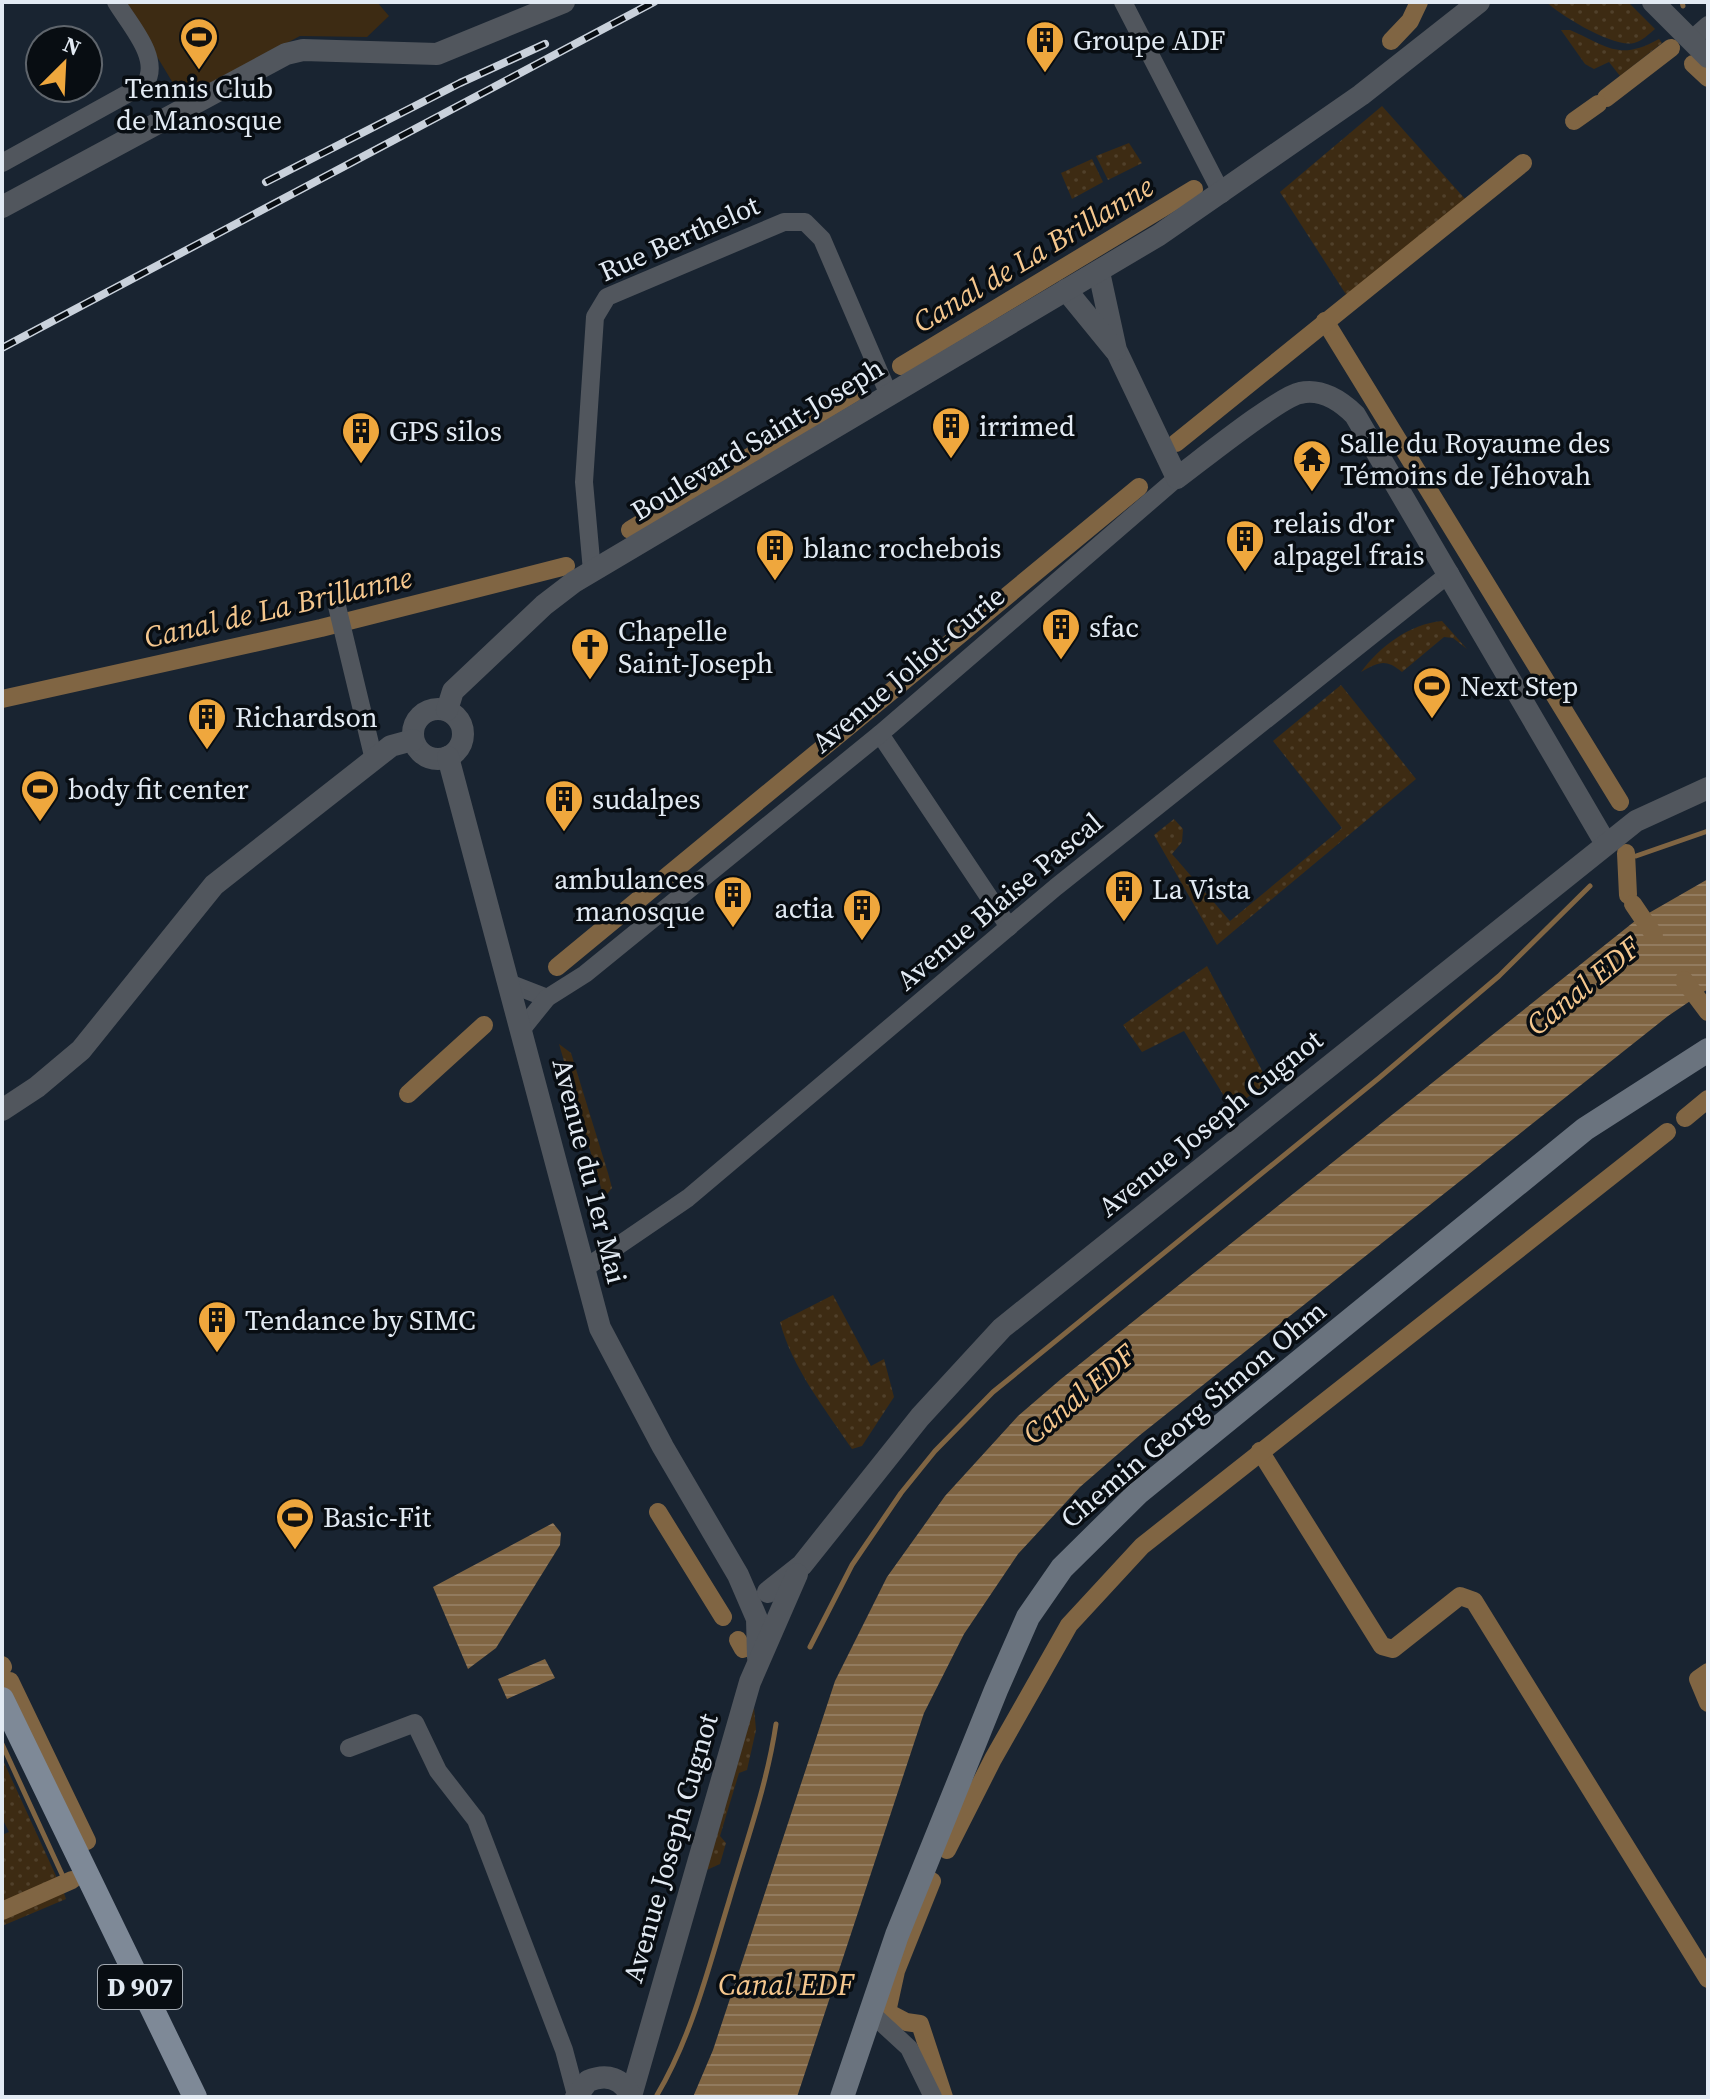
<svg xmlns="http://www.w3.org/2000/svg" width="1710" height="2099" font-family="'Source Serif 4',serif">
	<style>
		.grass { fill: url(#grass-dots) }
		.pitch { fill: #3d2b13 }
		.water { fill: url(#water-rules) }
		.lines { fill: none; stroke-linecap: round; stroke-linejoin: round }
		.stream { stroke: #806543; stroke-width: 5 }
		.canal { stroke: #806543; stroke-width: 18 }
		.minor { stroke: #51565d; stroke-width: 18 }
		.tertiary { stroke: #51565d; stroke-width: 22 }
		.secondary { stroke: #6a737e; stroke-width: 24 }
		.primary { stroke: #7e8997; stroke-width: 24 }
		.rail-casing { stroke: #c9d1db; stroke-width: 8 }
		.rail { stroke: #080d12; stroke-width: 5; stroke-dasharray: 15; stroke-linecap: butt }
		.labels { text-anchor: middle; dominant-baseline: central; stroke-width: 7; stroke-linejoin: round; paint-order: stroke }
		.shield { fill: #080d12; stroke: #a1a8b0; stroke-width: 2 }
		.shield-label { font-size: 26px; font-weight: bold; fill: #e2eaf3 }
		.poi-label { font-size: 28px; fill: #e2eaf3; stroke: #080d12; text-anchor: start }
		.street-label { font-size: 28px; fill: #e2eaf3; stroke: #080d12 }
		.water-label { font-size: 30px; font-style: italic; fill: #f5c78e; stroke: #080d12 }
	</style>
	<defs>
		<pattern id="grass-dots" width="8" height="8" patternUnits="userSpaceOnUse" patternTransform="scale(2)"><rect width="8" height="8" fill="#3d2b13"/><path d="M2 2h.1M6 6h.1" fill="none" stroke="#50402a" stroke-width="1.8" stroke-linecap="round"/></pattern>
		<pattern id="water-rules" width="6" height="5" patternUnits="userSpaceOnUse" patternTransform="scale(2)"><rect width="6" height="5" fill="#806543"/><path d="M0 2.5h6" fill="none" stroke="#927b5f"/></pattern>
	</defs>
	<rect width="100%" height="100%" fill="#192431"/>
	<g class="grass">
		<path d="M1546 2H1628L1655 29C1649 34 1642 41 1634 43 1613 48 1562 16 1546 2Z"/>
		<path d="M1561 30H1570C1609 47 1619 61 1659 39L1662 43 1620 76 1609 62 1594 69 1585 64Z"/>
		<polygon points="1382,106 1466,200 1347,296 1280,192"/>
		<polygon points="1129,143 1142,163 1108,180 1096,156"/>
		<polygon points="1092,159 1103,182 1072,199 1061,173"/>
		<path d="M1442 621 1467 649 1453 638 1444 637 1402 672C1385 658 1379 662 1361 672 1380 646 1410 624 1442 621Z"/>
		<polygon points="1341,685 1416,779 1217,945 1154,835 1174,819 1183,829 1182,842 1172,854 1230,921 1342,828 1273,741"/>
		<polygon points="1207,966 1268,1082 1232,1109 1184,1031 1142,1052 1123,1025"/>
		<polygon points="559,1044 571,1053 608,1173 612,1188 604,1198"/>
		<path d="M833 1295 871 1366 884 1359 894 1397 862 1446 852 1449C826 1410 792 1368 780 1322Z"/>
		<polygon points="754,1707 756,1730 747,1770 739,1773 720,1836 726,1843 720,1864 700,1873"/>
		<polygon points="2,1758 57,1878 2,1904 2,1835 9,1832 2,1818"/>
		<polygon points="62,1887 66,1899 2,1926 2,1911"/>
	</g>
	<polygon class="pitch" points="124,2 377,2 389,16 367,37 300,36 182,98"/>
	<g class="water">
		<polygon points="1708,879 1708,989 1668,1016 1140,1435 1080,1487 1018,1554 964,1634 924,1713 797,2097 693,2097 713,2050 835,1681 887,1577 945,1496 1018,1416 1061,1379 1635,921"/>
		<polygon points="553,1523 561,1533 560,1545 496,1648 468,1669 433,1587"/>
		<polygon points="545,1659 555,1678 507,1699 498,1679"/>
	</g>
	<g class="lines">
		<g class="stream">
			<polyline points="1682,2 1683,6"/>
			<polyline points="1636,856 1708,831"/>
			<polyline points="810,1647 852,1565 901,1493 935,1451 993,1392 1379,1078 1499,976 1590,886"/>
			<polyline points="2,1744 66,1883"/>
			<path d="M657 2095C692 2036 709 1966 729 1901 746 1842 767 1785 776 1724"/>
		</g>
		<g class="canal">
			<polyline points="1391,41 1410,21 1419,2"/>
			<polyline points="1693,64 1708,78"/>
			<polyline points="1606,98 1671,48"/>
			<polyline points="1574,121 1598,104"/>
			<polyline points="1325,321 1620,802"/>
			<polyline points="901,366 1194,189"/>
			<polyline points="1176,443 1523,163"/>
			<polyline points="630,530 854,393"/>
			<polyline points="2,699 321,628 566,566"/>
			<polyline points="1626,853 1628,895"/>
			<polyline points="1633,904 1654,935"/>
			<polyline points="557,967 1139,487"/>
			<polyline points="1684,980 1708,1012"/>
			<polyline points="408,1094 484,1025"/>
			<polyline points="1685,1118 1708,1099"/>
			<polyline points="1260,1451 1382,1646 1393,1649 1460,1596 1474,1601 1708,1979"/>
			<polyline points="658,1512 723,1617"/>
			<polyline points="738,1640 743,1649"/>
			<polyline points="2,1665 3,1667"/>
			<polyline points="1708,1672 1698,1679 1708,1703"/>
			<polyline points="10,1681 87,1841"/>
			<polyline points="947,1850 993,1759 1069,1625 1142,1546 1667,1132"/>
			<polyline points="932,1881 896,1971 887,2012 906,2022 920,2024 944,2097"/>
			<polyline points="2,1911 72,1880"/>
		</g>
		<g class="minor">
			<polyline points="1123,2 1222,194"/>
			<polyline points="1691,40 1708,25"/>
			<path d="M2 163 145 84C162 59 129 24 116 2"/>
			<polyline points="592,571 584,482 595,317 607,297 784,222 805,222 822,239 889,395"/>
			<polyline points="336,602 374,760"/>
			<polyline points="880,734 1009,927"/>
			<polyline points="511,984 547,998"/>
			<polyline points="522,1029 547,998 585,974 880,734 1177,478"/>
			<polyline points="584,1269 688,1198 1056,887 1450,573"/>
			<polyline points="349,1748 415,1723 438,1771 476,1820 564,2050 576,2095"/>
			<polyline points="870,2012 909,2048 933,2097"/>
		</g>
		<g class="tertiary">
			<polyline points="1653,2 1708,57"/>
			<polyline points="2,207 286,54 303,50 437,54 564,2"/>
			<path d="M1099 272 1116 350 1177 478C1200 461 1279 397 1300 393 1321 388 1341 401 1355 415L1606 844"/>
			<polyline points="1066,290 1115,350"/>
			<circle cx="438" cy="734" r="25"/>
			<polyline points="447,710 453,691 544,605 574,582 1159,235 1361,95 1479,2"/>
			<polyline points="448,757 600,1328 663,1447 738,1575 757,1619 758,1657"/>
			<polyline points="2,1110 37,1087 81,1050 214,885 391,746 413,740"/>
			<polyline points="768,1592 802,1565 920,1417 1002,1328 1636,821 1708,788"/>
			<polyline points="631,2096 750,1682 797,1574"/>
			<path d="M576 2097 588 2081C607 2073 623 2078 631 2097"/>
		</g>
		<polyline class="secondary" points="842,2097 897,1935 996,1690 1028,1617 1062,1568 1138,1493 1585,1129 1708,1050"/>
		<polyline class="primary" points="2,1699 195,2097"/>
		<defs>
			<g id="rail">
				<polyline points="266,182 460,83 545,44"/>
				<polyline points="2,348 654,2"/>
			</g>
		</defs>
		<use href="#rail" class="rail-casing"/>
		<use href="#rail" class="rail"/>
	</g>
	<defs>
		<symbol id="stadium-pin" viewBox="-11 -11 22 30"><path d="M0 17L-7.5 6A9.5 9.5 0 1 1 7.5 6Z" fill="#efa73d" stroke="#080d12"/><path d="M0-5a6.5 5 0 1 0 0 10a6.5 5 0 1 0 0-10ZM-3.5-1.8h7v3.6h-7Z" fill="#111"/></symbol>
		<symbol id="building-pin" viewBox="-11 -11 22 30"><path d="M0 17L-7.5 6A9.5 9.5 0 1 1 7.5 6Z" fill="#efa73d" stroke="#080d12"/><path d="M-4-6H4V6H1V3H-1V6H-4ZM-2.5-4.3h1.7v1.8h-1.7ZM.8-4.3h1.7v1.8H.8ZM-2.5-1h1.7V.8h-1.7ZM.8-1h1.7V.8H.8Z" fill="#111"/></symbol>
		<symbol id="temple-pin" viewBox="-11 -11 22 30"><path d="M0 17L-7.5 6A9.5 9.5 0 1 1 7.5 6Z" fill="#efa73d" stroke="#080d12"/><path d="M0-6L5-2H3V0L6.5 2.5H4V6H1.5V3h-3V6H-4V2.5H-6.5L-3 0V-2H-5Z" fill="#111"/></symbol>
		<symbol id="church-pin" viewBox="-11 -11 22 30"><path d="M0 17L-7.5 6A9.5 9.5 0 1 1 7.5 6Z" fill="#efa73d" stroke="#080d12"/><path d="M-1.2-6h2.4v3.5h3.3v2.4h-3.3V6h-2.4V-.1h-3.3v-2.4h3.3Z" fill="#111"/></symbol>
	</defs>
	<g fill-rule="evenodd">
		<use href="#stadium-pin" x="177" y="15" width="44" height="60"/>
		<use href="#building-pin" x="1023" y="18" width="44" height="60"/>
		<use href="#building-pin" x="929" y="404" width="44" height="60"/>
		<use href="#building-pin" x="339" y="409" width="44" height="60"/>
		<use href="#temple-pin" x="1290" y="437" width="44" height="60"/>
		<use href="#building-pin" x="1223" y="517" width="44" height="60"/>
		<use href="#building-pin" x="753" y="526" width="44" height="60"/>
		<use href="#building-pin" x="1039" y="605" width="44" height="60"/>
		<use href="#church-pin" x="568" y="625" width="44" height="60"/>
		<use href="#stadium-pin" x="1410" y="664" width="44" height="60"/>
		<use href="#building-pin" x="185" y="695" width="44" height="60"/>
		<use href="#stadium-pin" x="18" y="767" width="44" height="60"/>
		<use href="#building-pin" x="542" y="777" width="44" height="60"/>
		<use href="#building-pin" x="1102" y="867" width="44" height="60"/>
		<use href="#building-pin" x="711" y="873" width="44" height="60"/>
		<use href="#building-pin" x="840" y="886" width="44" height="60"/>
		<use href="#building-pin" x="195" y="1298" width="44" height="60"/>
		<use href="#stadium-pin" x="273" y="1495" width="44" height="60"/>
	</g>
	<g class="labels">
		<rect class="shield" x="98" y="1965" width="84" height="44" rx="6"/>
		<g class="shield-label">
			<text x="140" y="1987">D 907</text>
		</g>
		<g class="poi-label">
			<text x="1073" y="40">Groupe ADF</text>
			<text x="199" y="88" text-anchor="middle">Tennis Club<tspan x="199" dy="32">de Manosque</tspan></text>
			<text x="979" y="426">irrimed</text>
			<text x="389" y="431">GPS silos</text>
			<text x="1340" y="443">Salle du Royaume des<tspan x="1340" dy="32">Témoins de Jéhovah</tspan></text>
			<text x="1273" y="523">relais d'or<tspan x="1273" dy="32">alpagel frais</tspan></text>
			<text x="803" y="548">blanc rochebois</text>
			<text x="1089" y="627">sfac</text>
			<text x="618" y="631">Chapelle<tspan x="618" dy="32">Saint-Joseph</tspan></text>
			<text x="1460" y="686">Next Step</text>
			<text x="235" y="717">Richardson</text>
			<text x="68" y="789">body fit center</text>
			<text x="592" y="799">sudalpes</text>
			<text x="705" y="879" text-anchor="end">ambulances<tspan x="705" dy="32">manosque</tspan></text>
			<text x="1152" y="889">La Vista</text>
			<text x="834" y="908" text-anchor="end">actia</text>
			<text x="245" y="1320">Tendance by SIMC</text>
			<text x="323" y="1517">Basic-Fit</text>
		</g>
		<g class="street-label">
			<text transform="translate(679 238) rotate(-24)">Rue Berthelot</text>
			<text transform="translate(757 439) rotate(-31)">Boulevard Saint-Joseph</text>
			<text transform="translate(908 669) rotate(-40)">Avenue Joliot-Curie</text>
			<text transform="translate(999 901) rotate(-40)">Avenue Blaise Pascal</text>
			<text transform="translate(1210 1123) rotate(-39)">Avenue Joseph Cugnot</text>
			<text transform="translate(590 1171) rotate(76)">Avenue du 1er Mai</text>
			<text transform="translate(1193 1414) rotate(-40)">Chemin Georg Simon Ohm</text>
			<text transform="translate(670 1848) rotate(-74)">Avenue Joseph Cugnot</text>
		</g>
		<g class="water-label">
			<text transform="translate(1033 254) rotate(-31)">Canal de La Brillanne</text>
			<text transform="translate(278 607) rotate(-13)">Canal de La Brillanne</text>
			<text transform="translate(1583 986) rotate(-39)">Canal EDF</text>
			<text transform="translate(1079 1394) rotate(-40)">Canal EDF</text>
			<text x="786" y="1984">Canal EDF</text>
		</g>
	</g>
	<rect width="1710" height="2099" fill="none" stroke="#e2eaf3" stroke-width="8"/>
	<g transform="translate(64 64) rotate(24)"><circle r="38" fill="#080d12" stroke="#5f656c" stroke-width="2"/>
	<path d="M0-6L14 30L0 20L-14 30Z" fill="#efa73d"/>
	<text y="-12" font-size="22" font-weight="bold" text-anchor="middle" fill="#e2eaf3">N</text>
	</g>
</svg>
